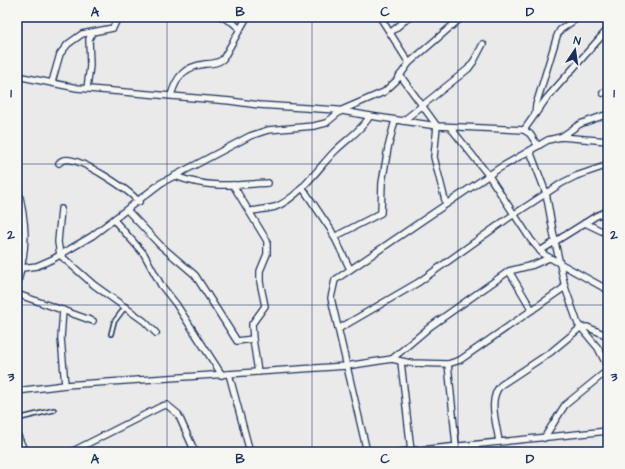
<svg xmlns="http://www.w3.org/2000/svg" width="625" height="469" font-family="'Architects Daughter',sans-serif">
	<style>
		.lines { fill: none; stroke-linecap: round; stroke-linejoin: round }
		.lane-casing { stroke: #1b2f5e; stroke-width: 6 }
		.street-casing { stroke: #1b2f5e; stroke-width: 8 }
		.lane { stroke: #f6f6f2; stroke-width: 3 }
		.street { stroke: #f6f6f2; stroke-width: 5.5 }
		.grid { fill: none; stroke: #1b2f5e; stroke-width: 1; stroke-opacity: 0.55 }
		.neatline { fill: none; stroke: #1b2f5e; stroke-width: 1.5 }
		.grid-label { font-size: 13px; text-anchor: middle; font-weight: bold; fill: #1b2f5e }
	</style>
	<rect width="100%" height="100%" fill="#e9eae9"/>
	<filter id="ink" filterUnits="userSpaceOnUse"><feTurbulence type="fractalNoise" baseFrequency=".025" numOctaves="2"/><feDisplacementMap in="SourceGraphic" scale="8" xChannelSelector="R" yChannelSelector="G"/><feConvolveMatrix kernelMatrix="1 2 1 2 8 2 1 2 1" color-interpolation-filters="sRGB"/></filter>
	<g filter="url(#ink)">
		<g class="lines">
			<defs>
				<g id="lane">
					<polyline points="111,334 114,322 126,306"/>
					<polyline points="17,419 54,410"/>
				</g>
				<g id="street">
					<polyline points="222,17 232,22 240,29"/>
					<polyline points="380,17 409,63"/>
					<polyline points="390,33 409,17"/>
					<polyline points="400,75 437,126 434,157 446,204"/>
					<polyline points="17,76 77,88 230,101 259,105 337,110 370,116 437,126 524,130 530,134 538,146"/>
					<polyline points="52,82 60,54 68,44 82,34 113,28 118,17"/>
					<polyline points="87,88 90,66 89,39 92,33"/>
					<polyline points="603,93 608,89"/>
					<path d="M171 95C177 76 184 67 205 64 212 64 218 63 223 59L247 17"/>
					<polyline points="535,114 536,105 557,36 560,30 579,17"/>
					<polyline points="403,121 468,69 474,61 483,44"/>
					<polyline points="450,127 489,176 531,240 543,254 608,290"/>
					<polyline points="524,130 546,99 608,29"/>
					<polyline points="561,137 580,124 608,114"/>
					<path d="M59 163C60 162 62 160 64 160 79 156 129 190 139 202"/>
					<path d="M175 176C210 189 232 185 268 183"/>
					<path d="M17 185C27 225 28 245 17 285"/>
					<polyline points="233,185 267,241 267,254 260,271 260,282 265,306 252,324 253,339 258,372"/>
					<polyline points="302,187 331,230 350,269"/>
					<polyline points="61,209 58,242 60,255 94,285 144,321 156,333"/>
					<polyline points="127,210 160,245 195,275 237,341 253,339"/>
					<path d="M251 211C258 210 267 209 275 207 299 198 318 168 335 151 347 139 361 131 370 116"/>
					<polyline points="114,220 144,254 161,285 176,304 222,375"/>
					<polyline points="585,223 608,234"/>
					<polyline points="334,237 381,213 382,183 388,148 395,120"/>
					<polyline points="540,251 596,216 608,211"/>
					<polyline points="22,268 37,266 53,259 92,236 161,183 250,136 268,130 314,126 326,123 342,110 384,92 396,81 409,63 462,17"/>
					<polyline points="509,271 532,310"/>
					<polyline points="565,287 578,324 598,348 608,368"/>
					<polyline points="17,294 93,321"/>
					<polyline points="63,310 61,338 65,385"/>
					<polyline points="340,328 419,282 507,219 562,183 576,176 608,165"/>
					<polyline points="392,359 431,326 509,271 533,265 549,258"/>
					<polyline points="401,362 411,451"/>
					<polyline points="448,364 456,445"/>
					<polyline points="229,374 250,452"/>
					<polyline points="17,391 65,385 346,366 392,359 410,363 448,364 460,360 565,287 555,242 546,193 530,151"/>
					<polyline points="17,434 25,452"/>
					<polyline points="544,438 565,405 608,370"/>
					<path d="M499 442C497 424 487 399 501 385L551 352 580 328 587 327 608 336"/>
					<polyline points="71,452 162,406 167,405 178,414 195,452"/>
					<polyline points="367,452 331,298 335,280 498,169 548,140 561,137 608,141"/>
					<polyline points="400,452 608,431"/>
				</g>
			</defs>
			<use href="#lane" class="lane-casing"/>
			<use href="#street" class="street-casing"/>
			<use href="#lane" class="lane"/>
			<use href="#street" class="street"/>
		</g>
	</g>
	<path class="grid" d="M167 17V452M312 17V452M458 17V452M17 164H608M17 305H608"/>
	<rect width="625" height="469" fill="none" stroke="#f6f6f2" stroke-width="44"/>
	<g transform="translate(575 50) rotate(13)" stroke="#f6f6f2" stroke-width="3" paint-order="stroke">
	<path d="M0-3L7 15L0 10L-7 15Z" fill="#1b2f5e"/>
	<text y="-6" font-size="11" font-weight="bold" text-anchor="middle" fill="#1b2f5e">N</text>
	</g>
	<rect x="22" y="22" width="581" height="425" class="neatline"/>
	<g class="grid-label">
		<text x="95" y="16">A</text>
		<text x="240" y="16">B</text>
		<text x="385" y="16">C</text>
		<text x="530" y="16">D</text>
		<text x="11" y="97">1</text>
		<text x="614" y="97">1</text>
		<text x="11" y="239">2</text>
		<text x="614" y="239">2</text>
		<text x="11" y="381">3</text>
		<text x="614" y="381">3</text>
		<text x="95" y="463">A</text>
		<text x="240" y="463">B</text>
		<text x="385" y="463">C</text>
		<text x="530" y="463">D</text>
	</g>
</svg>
